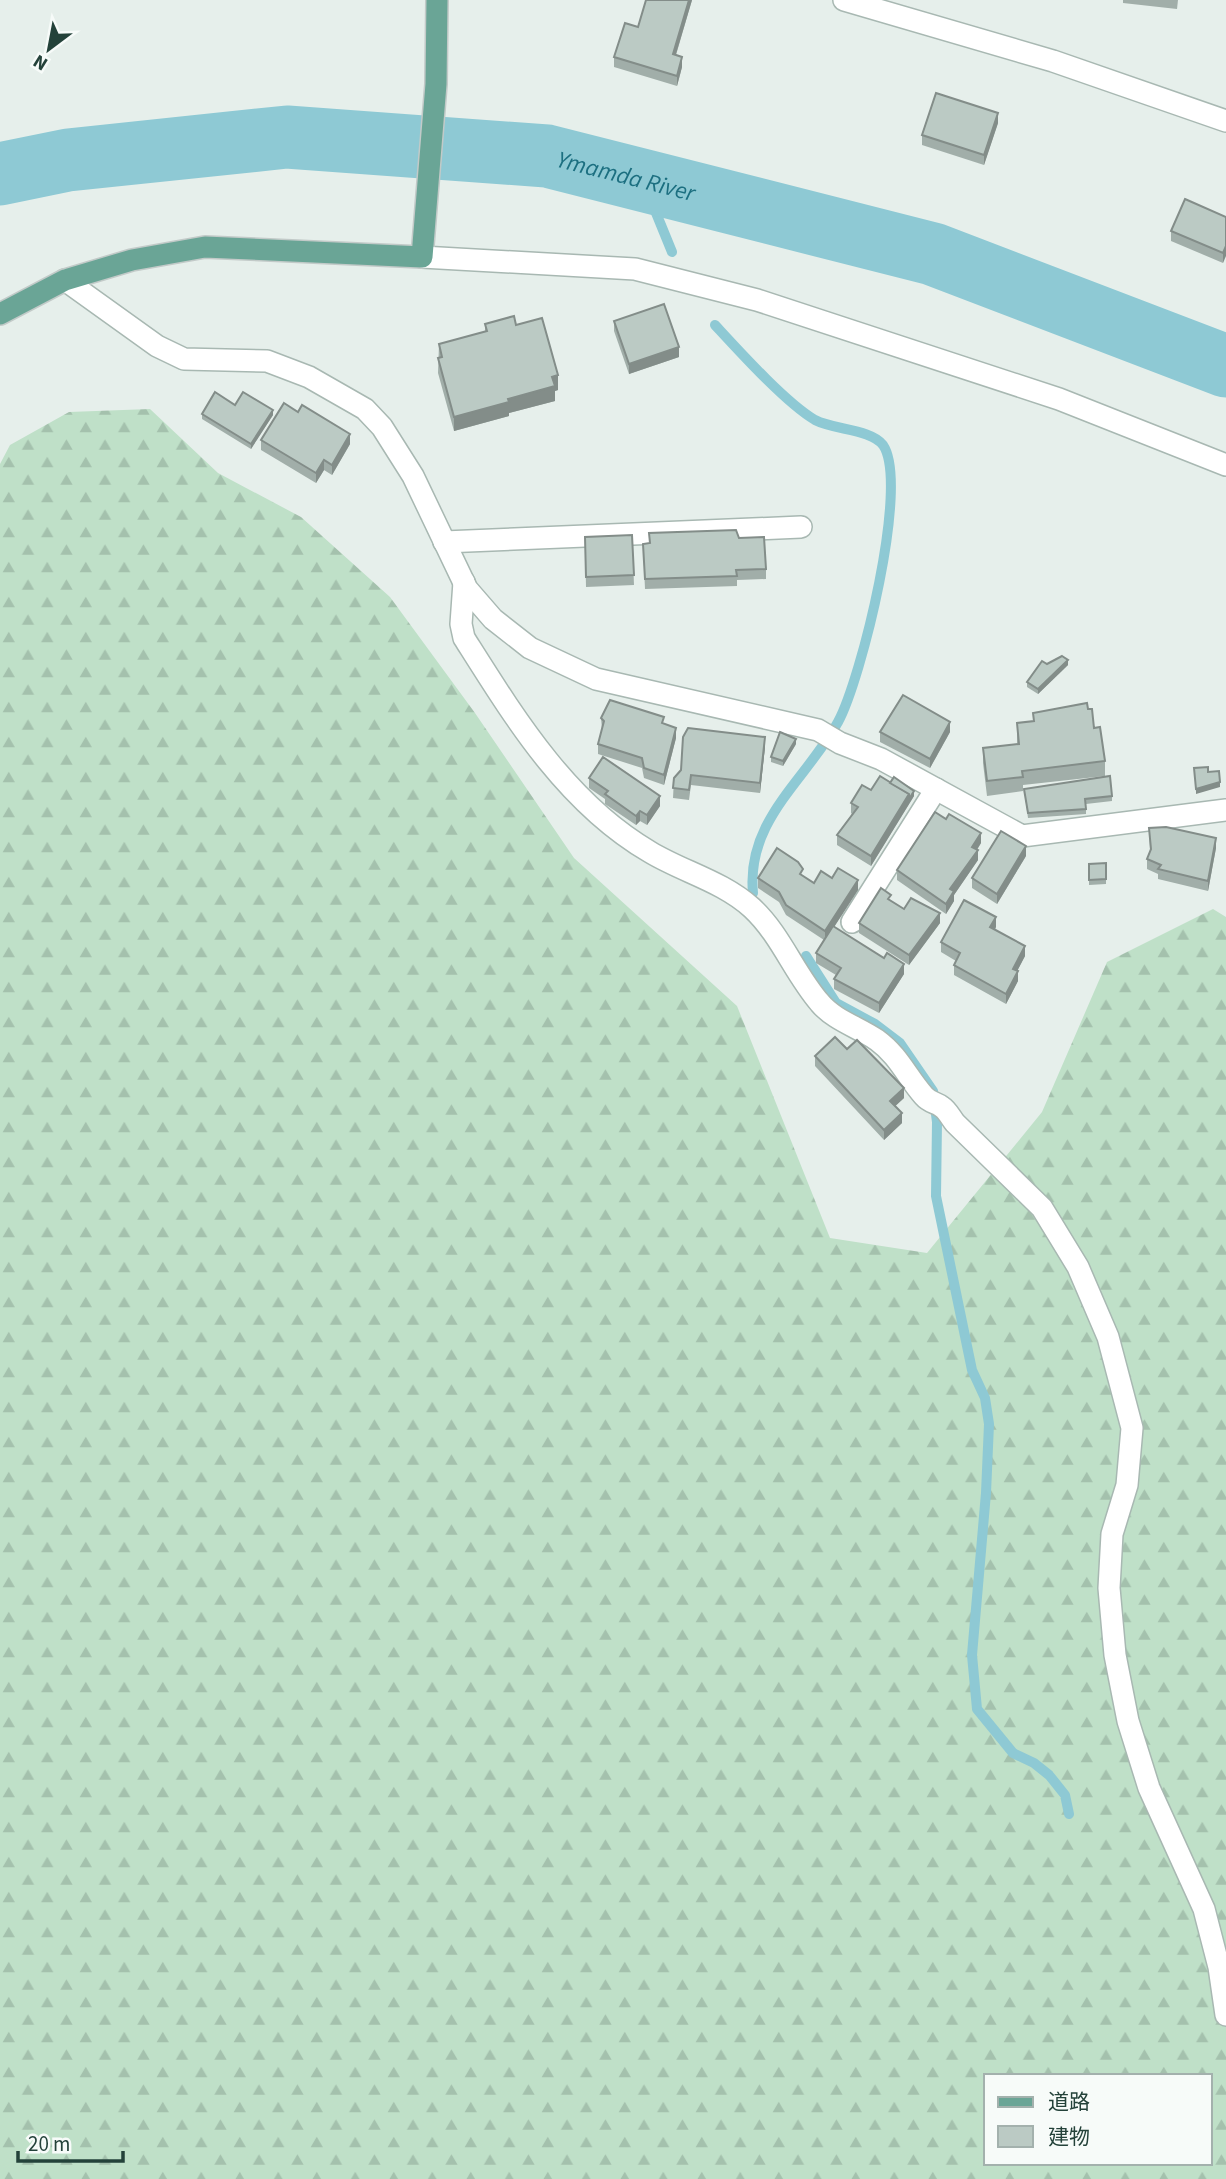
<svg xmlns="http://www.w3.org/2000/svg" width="1226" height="2179" font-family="'Source Sans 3','Noto Sans JP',sans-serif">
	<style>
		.forest { fill: url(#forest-firs); fill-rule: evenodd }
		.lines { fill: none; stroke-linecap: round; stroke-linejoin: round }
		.stream { stroke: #8ec9d4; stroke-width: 10 }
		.river { stroke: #8ec9d4; stroke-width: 63 }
		.minor-casing { stroke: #a8b8b2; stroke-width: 24 }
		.major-casing { stroke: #c2cac8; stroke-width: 24 }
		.minor { stroke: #fff; stroke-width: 21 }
		.major { stroke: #6aa596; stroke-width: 21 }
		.wall { fill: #a1aea9 }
		.shaded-wall { fill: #838d89 }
		.building { fill: #bbcac4; stroke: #838d89; stroke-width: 2 }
		.labels { text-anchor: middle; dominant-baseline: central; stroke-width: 5; stroke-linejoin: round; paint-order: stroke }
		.water-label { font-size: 24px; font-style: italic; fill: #1c6f80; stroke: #f7fbf9 }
	</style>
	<defs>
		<pattern id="forest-firs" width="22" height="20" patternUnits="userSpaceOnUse" patternTransform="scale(1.75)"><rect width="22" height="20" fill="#bfe0c8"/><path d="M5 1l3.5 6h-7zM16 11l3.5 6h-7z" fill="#a4c1ad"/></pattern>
	</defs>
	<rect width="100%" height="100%" fill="#e6efeb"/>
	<path class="forest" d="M150 409 218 473 301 517 390 597 475 713 574 858 737 1006 830 1238 927 1253 1042 1112 1107 962 1213 909 1226 917V2179H0V464L10 445 69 412ZM986 2076H1210V2163H986Z"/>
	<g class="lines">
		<g class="stream">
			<polyline points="643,181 672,252"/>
			<path d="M715 325C739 351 786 403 815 420 834 430 871 429 883 445 910 484 861 680 838 722 806 780 746 820 753 893"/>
			<polyline points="806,956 836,1003 875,1024 900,1043 933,1091 937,1122 936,1196 972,1370 985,1398 989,1424 986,1493 972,1655 977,1709 1013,1753 1034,1763 1049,1775 1065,1795 1069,1814"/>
		</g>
		<path class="river" id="s1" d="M0 174 68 160 287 137 547 156 933 254 1226 366"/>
		<defs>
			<g id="minor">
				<polyline points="844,0 1053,61 1226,121"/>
				<polyline points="422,257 635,269 757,300 1059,399 1226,465"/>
				<polyline points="65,280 157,346 184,359 267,361 309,377 365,409 382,427 413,476 467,589 493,619 530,648 596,679 818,730 840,743 881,759 1022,836 1226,810"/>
				<polyline points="444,542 801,527"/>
				<path d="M464 582 461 624 464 638C514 717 566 803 650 852 683 872 722 881 752 908 781 935 794 973 820 1003 834 1020 858 1027 877 1040 899 1056 907 1077 924 1096 930 1103 936 1102 942 1107 947 1110 951 1118 955 1123L1042 1208 1078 1267 1108 1337 1132 1428 1127 1485 1112 1534 1109 1588 1115 1655 1128 1721 1149 1788 1204 1909 1219 1967 1226 2015"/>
				<polyline points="852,922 936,789"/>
			</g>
			<polyline id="major" points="0,314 65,280 132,260 205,247 422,257 436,84 437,0"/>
		</defs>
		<use href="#minor" class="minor-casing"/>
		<use href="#major" class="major-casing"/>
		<use href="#minor" class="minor"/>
		<use href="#major" class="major"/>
	</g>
	<g class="wall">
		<polygon points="646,0 692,0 676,55 682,67 677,86 614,67 614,57 638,27"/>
		<polygon points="1123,0 1178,0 1177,9 1123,3"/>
		<polygon points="998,123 984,165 922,145 922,135"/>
		<polygon points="1226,217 1223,263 1171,241 1171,231"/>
		<polygon points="614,321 679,357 629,374 614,331"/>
		<polygon points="485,324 516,325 558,390 555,391 555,401 509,413 509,416 454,431 438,373 439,344 485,332"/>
		<polygon points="235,405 273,415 251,449 202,419 202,414"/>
		<polygon points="261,440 350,444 332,475 324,470 316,483 261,450"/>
		<polygon points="649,533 739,538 766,569 766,579 737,580 737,586 645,589 643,544 649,543"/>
		<polygon points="632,535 634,585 586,587 585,537"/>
		<polygon points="1047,664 1068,665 1038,694 1027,687 1027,682"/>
		<polygon points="1033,713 1094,728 1105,761 1105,776 1023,785 1023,791 987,796 983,763 983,748 1017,744 1017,723 1033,721"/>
		<polygon points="601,718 664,724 676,738 664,785 644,778 642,768 598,754 598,744 602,729"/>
		<polygon points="880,732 950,732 930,768 880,742"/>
		<polygon points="796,744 783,766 771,762 771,757"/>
		<polygon points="765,747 760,793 691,785 689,800 673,798 674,778"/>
		<polygon points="589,778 660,806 647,825 640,821 636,825 605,804 605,799 589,788"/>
		<polygon points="1024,789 1112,796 1112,801 1086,804 1086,814 1028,818"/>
		<polygon points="871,790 914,796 871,866 837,845 837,835 852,814 851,813 851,803"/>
		<polygon points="1149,828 1216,848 1208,891 1158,879 1158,874 1147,869 1147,859 1150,851"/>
		<polygon points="981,843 977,850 978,860 954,895 954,901 946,914 897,880 897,870"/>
		<polygon points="1026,856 997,904 972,888 972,878"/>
		<polygon points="1106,863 1106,884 1089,885 1089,864"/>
		<polygon points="803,876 814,883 832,878 858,890 834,927 904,974 879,1013 834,989 834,979 836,975 816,963 816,953 824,940 786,915 779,902 758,888 758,878"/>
		<polygon points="891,901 904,909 940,923 909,965 859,933 859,923"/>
		<polygon points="996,927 995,930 1025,956 1017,971 1018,981 1006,1004 954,975 954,965 956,961 941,952 941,942"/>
		<polygon points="847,1049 904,1098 895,1106 902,1123 884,1140 815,1066 815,1056"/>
	</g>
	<g class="shaded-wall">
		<polygon points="689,0 692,0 673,64 673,54"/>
		<polygon points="682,57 682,67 677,86 677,76"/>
		<polygon points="998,113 998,123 984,165 984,155"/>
		<polygon points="1226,246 1226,256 1223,263 1223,253"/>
		<polygon points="679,347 679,357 629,374 629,364"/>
		<polygon points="558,375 558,390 555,391 555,401 509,413 509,416 454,431 454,417 508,399 552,377"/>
		<polygon points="273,410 273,415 251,449 251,444"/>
		<polygon points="350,434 350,444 332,475 332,465"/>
		<polygon points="324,460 324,470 316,483 316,473"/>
		<polygon points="1068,660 1068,665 1038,694 1038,689"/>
		<polygon points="950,722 950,732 930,768 930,759"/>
		<polygon points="676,728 676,738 664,785 664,775"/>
		<polygon points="765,737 765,747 760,793 760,783"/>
		<polygon points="796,739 796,744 783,766 783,761"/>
		<polygon points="1220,782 1220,787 1196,794 1196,789"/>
		<polygon points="914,791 914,796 871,866 871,856 909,794"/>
		<polygon points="660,796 660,806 647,825 647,815"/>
		<polygon points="640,811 640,821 636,825 636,816"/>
		<polygon points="981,833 981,843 972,857 972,847"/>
		<polygon points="1216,838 1216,848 1208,891 1208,881"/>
		<polygon points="1026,846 1026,856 997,904 997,894"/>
		<polygon points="978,850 978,860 954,895 954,901 946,914 946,904 950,889"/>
		<polygon points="858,880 858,890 825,941 825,931"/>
		<polygon points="940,913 940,923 909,965 909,955"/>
		<polygon points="996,917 996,927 990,937 990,927"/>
		<polygon points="1025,946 1025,956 1013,979 1013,969"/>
		<polygon points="904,964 904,974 879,1013 879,1003"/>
		<polygon points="1018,971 1018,981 1006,1004 1006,994"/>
		<polygon points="904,1088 904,1098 890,1111 890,1101"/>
		<polygon points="902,1113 902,1123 884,1140 884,1130"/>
	</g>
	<g class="building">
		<polygon points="646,0 689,0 673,54 682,57 677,76 614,57 625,23 638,27"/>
		<polygon points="936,93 998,113 984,155 922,135"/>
		<polygon points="1185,199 1226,217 1226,246 1223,253 1171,231"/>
		<polygon points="664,304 679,347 629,364 614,321"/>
		<polygon points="514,316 516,325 542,318 558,375 552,377 555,386 508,399 509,402 454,417 438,358 442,357 439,344 487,331 485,324"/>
		<polygon points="215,392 235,405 243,392 273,410 251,444 202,414"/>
		<polygon points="284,403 298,412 302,405 350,434 332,465 324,460 316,473 261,440"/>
		<polygon points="736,530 739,538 764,537 766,569 736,570 737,576 645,579 643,544 650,543 649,533"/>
		<polygon points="632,535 634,575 586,577 585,537"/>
		<polygon points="1062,656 1068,660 1038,689 1027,682 1042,661 1047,664"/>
		<polygon points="903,695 950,722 930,759 880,732"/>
		<polygon points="610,700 664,717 662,723 676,728 664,775 644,768 642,758 598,744 604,721 601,718"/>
		<polygon points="1087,703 1088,709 1092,709 1094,728 1100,727 1105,761 1022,771 1023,777 987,781 983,748 1019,744 1017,723 1034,721 1033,713"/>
		<polygon points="688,728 765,737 760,783 691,775 689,790 673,788 674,778 681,770 683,737"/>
		<polygon points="780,732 796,739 783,761 771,757"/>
		<polygon points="603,757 660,796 647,815 640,811 636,816 605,794 608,791 589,778"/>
		<polygon points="1208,767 1208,772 1219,771 1220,782 1196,789 1194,768"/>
		<polygon points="880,776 909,794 871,856 837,835 858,807 851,803 862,785 871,790"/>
		<polygon points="1110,776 1112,796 1085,799 1086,809 1028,813 1024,789"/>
		<polygon points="894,777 914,791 909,799 909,794 890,783"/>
		<polygon points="935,812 946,819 949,814 981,833 972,847 978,850 950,889 954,891 946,904 897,870"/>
		<polygon points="1166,827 1216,838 1208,881 1158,869 1161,865 1147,859 1151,849 1149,828"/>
		<polygon points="1001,831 1026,846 997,894 972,878"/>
		<polygon points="777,848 798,862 803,869 800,874 814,883 821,871 832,878 838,868 858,880 825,931 786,905 779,892 758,878"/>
		<polygon points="1106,863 1106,879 1089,880 1089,864"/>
		<polygon points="881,888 891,895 888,899 904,909 911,898 940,913 909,955 859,923"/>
		<polygon points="964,900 996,917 990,927 1025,946 1013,969 1018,971 1006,994 954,965 960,953 941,942"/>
		<polygon points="833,926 884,958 887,953 904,964 879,1003 834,979 841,968 816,953"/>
		<polygon points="835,1037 847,1049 857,1040 904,1088 890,1101 902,1113 884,1130 815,1056"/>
	</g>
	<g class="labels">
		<g class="water-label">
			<text stroke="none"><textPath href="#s1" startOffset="632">Ymamda River</textPath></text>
		</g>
	</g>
	<rect x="984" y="2074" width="228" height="91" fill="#f7fbf9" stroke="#a3b1ad" stroke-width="2"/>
	<rect x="998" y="2097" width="35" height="10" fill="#6aa596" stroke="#a3b1ad" stroke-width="2"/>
	<text x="1048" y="2109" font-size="21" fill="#24423a">道路</text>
	<rect x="998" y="2126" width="35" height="21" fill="#bbcac4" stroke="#a3b1ad" stroke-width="2"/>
	<text x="1048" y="2144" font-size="21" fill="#24423a">建物</text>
	<g transform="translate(49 49) rotate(212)" stroke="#f7fbf9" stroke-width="5" paint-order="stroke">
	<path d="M0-5L12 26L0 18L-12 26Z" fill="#24423a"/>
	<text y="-10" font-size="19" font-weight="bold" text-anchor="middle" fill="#24423a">N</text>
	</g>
	<path d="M18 2151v10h105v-10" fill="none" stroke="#24423a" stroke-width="3.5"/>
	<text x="28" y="2151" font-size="21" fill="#24423a" stroke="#f7fbf9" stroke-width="5" paint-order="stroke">20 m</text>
</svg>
